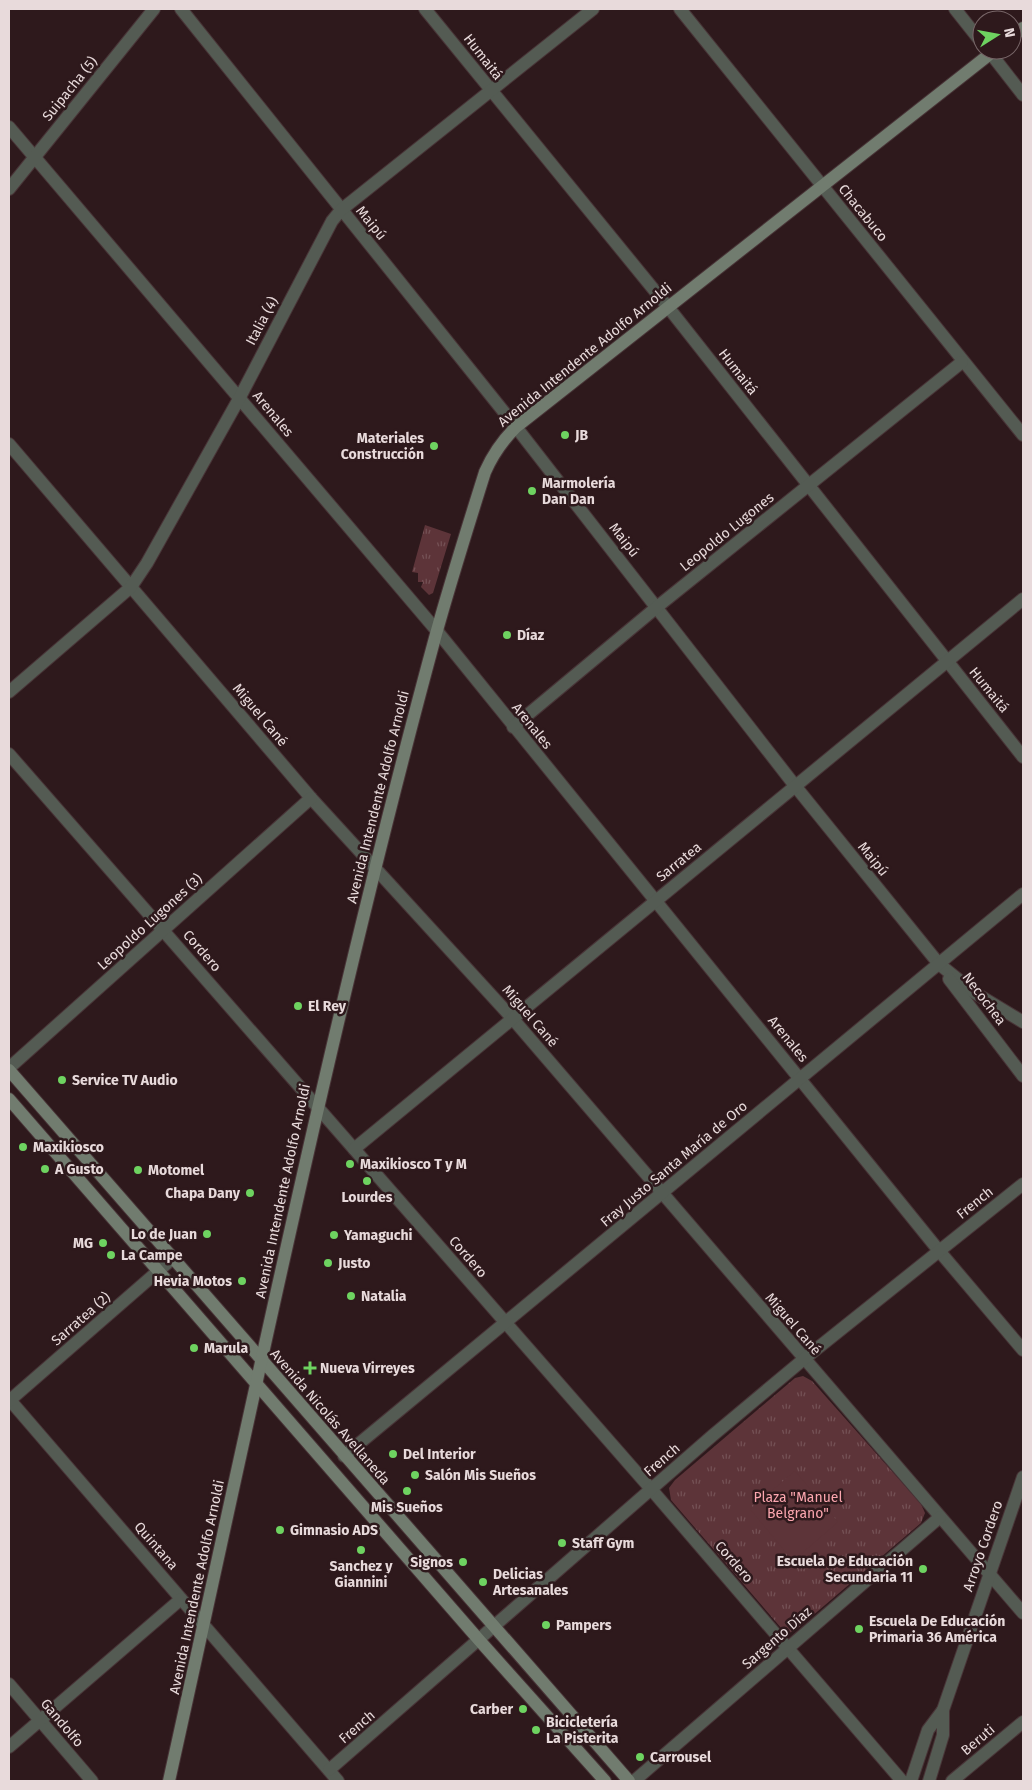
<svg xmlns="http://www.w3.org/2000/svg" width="1032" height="1790" font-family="'Fira Sans',sans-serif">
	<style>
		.park { fill: url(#park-tufts) }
		.garden { fill: #5d3439 }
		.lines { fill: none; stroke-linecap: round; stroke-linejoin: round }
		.minor-casing { stroke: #483437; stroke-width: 14 }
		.secondary-casing { stroke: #483437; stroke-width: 14 }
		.minor { stroke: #545b53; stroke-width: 12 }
		.secondary { stroke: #717c6f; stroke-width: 12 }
		.poi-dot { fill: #6ed360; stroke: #2e191c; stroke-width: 2 }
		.labels { text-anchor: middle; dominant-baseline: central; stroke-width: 5; stroke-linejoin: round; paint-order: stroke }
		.street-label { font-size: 14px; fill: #e8dadb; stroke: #2e191c }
		.poi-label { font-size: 14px; font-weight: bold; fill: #e8dadb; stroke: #2e191c; text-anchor: start }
		.park-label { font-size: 14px; fill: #fca6af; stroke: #2e191c }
	</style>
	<defs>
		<pattern id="park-tufts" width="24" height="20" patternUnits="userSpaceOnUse" patternTransform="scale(1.25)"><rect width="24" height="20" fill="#5d3439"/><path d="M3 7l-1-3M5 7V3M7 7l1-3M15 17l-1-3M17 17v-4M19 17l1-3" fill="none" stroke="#745155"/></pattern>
	</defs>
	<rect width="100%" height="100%" fill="#2e191c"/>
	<g class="park">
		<polygon points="425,525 451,534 433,593 429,595 421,587 423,582 418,582 418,573 412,572"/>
		<polygon points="803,1376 812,1381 921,1504 925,1513 921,1523 797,1629 789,1633 782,1629 671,1500 669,1488 675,1480 795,1378"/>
	</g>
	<polygon class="garden" points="795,1471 838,1522 793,1561 750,1509"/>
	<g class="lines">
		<defs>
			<g id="minor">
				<polyline points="181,9 516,427 796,787 939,964 975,993 1023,1022"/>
				<polyline points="425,9 668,307 1023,757"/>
				<polyline points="680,9 1023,435"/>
				<polyline points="955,9 982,43"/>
				<polyline points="988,50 1023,95"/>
				<polyline points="9,127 437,631 940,1252 1023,1350"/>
				<polyline points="9,189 154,9"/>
				<polyline points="9,444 311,798 513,1019 1023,1613"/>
				<polyline points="9,692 131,587 147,563 240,397 332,221 341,210 593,9"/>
				<polyline points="513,727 657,607 962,362"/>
				<polyline points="9,754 651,1489 902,1781"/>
				<polyline points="949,979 1023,1076"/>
				<polyline points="9,1068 311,798"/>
				<polyline points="354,1149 1023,599"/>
				<polyline points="9,1399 338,1781"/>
				<polyline points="9,1401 172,1259"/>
				<polyline points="344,1456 1023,894"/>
				<polyline points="9,1684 92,1781"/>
				<polyline points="9,1747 181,1599"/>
				<polyline points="329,1770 712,1436 804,1359 1023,1184"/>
				<polyline points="634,1781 940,1517"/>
				<polyline points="911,1781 928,1730 943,1710"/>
				<polyline points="929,1781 943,1735 943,1710 1023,1477"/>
				<polyline points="952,1781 1023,1722"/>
			</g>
			<g id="secondary">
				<polyline points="1012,37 1023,28"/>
				<polyline points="9,1070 629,1781"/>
				<polyline points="9,1099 479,1640 605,1781"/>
				<path d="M169 1781C254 1398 333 1013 436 634 451 580 468 526 485 472 493 454 502 441 516 427L995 50"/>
			</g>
		</defs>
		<use href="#minor" class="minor-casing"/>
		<use href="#secondary" class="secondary-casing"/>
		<use href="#minor" class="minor"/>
		<use href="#secondary" class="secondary"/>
	</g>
	<g class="poi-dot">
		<circle cx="565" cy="435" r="5"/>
		<circle cx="434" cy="446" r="5"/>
		<circle cx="532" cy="491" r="5"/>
		<circle cx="507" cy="635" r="5"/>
		<circle cx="298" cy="1006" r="5"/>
		<circle cx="62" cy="1080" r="5"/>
		<circle cx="23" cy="1147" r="5"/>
		<circle cx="350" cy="1164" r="5"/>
		<circle cx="45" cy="1169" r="5"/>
		<circle cx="138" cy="1170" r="5"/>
		<circle cx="367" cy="1181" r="5"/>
		<circle cx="250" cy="1193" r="5"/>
		<circle cx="207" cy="1234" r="5"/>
		<circle cx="334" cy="1235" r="5"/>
		<circle cx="103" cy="1243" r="5"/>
		<circle cx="111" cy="1255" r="5"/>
		<circle cx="328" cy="1263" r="5"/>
		<circle cx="242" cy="1281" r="5"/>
		<circle cx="351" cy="1296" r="5"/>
		<circle cx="194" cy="1348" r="5"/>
		<path d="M307.5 1360.5h5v5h5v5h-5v5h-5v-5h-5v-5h5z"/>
		<circle cx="393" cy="1454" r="5"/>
		<circle cx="415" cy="1475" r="5"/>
		<circle cx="407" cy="1491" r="5"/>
		<circle cx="280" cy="1530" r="5"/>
		<circle cx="562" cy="1543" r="5"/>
		<circle cx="361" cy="1550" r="5"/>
		<circle cx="463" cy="1562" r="5"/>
		<circle cx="923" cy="1569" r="5"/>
		<circle cx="483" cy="1582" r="5"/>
		<circle cx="546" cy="1625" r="5"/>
		<circle cx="859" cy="1629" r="5"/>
		<circle cx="523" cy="1709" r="5"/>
		<circle cx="536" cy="1730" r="5"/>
		<circle cx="640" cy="1757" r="5"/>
	</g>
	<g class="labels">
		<g class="street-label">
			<text transform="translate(483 57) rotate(52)">Humaitá</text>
			<text transform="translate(70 89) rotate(-51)">Suipacha (5)</text>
			<text transform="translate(863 213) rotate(51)">Chacabuco</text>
			<text transform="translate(371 223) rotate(51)">Maipú</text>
			<text transform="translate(262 321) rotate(-62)">Italia (4)</text>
			<text transform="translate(585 355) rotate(-39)">Avenida Intendente Adolfo Arnoldi</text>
			<text transform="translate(738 372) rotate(52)">Humaitá</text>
			<text transform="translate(273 414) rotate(50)">Arenales</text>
			<text transform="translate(727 532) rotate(-39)">Leopoldo Lugones</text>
			<text transform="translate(624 540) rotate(52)">Maipú</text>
			<text transform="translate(989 690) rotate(51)">Humaitá</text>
			<text transform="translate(260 715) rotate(50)">Miguel Cané</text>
			<text transform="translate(532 726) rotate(51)">Arenales</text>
			<text transform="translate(378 797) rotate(-76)">Avenida Intendente Adolfo Arnoldi</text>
			<text transform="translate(873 859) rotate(51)">Maipú</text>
			<text transform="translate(679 862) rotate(-39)">Sarratea</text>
			<text transform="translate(150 922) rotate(-42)">Leopoldo Lugones (3)</text>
			<text transform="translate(202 951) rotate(49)">Cordero</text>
			<text transform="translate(984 999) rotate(53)">Necochea</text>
			<text transform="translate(530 1016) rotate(49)">Miguel Cané</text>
			<text transform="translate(788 1039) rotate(51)">Arenales</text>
			<text transform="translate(674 1164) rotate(-40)">Fray Justo Santa María de Oro</text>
			<text transform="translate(283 1191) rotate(-78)">Avenida Intendente Adolfo Arnoldi</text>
			<text transform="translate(975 1203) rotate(-39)">French</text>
			<text transform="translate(468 1257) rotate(49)">Cordero</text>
			<text transform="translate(81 1319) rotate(-41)">Sarratea (2)</text>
			<text transform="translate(793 1324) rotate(49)">Miguel Cané</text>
			<text transform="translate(330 1417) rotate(49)">Avenida Nicolás Avellaneda</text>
			<text transform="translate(662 1460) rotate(-41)">French</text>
			<text transform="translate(156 1546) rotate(49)">Quintana</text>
			<text transform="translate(983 1546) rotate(-71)">Arroyo Cordero</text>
			<text transform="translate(734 1562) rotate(49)">Cordero</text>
			<text transform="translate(197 1587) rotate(-78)">Avenida Intendente Adolfo Arnoldi</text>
			<text transform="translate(777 1638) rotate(-41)">Sargento Díaz</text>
			<text transform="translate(62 1723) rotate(50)">Gandolfo</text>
			<text transform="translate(357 1727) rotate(-41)">French</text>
			<text transform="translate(978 1740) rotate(-40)">Beruti</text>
		</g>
		<g class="poi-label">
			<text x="575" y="435">JB</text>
			<text x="424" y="438" text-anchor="end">Materiales<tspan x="424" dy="16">Construcción</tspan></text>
			<text x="542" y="483">Marmolería<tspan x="542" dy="16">Dan Dan</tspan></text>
			<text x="517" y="635">Díaz</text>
			<text x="308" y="1006">El Rey</text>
			<text x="72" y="1080">Service TV Audio</text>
			<text x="33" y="1147">Maxikiosco</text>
			<text x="360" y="1164">Maxikiosco T y M</text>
			<text x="55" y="1169">A Gusto</text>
			<text x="148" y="1170">Motomel</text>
			<text x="240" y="1193" text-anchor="end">Chapa Dany</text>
			<text x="367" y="1197" text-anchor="middle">Lourdes</text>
			<text x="197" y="1234" text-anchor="end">Lo de Juan</text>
			<text x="344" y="1235">Yamaguchi</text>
			<text x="93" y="1243" text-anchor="end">MG</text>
			<text x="121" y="1255">La Campe</text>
			<text x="338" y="1263">Justo</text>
			<text x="232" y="1281" text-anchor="end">Hevia Motos</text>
			<text x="361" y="1296">Natalia</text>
			<text x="204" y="1348">Marula</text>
			<text x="320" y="1368">Nueva Virreyes</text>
			<text x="403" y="1454">Del Interior</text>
			<text x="425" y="1475">Salón Mis Sueños</text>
			<text x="407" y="1507" text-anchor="middle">Mis Sueños</text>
			<text x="290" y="1530">Gimnasio ADS</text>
			<text x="572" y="1543">Staff Gym</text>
			<text x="913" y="1561" text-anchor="end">Escuela De Educación<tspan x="913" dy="16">Secundaria 11</tspan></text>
			<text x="453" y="1562" text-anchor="end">Signos</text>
			<text x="361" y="1566" text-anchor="middle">Sanchez y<tspan x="361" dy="16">Giannini</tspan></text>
			<text x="493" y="1574">Delicias<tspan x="493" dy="16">Artesanales</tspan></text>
			<text x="869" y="1621">Escuela De Educación<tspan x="869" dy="16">Primaria 36 América</tspan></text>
			<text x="556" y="1625">Pampers</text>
			<text x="513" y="1709" text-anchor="end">Carber</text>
			<text x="546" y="1722">Bicicletería<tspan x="546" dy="16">La Pisterita</tspan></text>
			<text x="650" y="1757">Carrousel</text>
		</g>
		<g class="park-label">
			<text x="798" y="1497">Plaza "Manuel<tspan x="798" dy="16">Belgrano"</tspan></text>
		</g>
	</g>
	<rect width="1032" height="1790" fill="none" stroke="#e8dadb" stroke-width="20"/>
	<g transform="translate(997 35) rotate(79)"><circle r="24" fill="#2e191c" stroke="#786668"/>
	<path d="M0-4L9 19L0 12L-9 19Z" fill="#6ed360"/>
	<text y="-8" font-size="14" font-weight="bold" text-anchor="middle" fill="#e8dadb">N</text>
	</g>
</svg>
